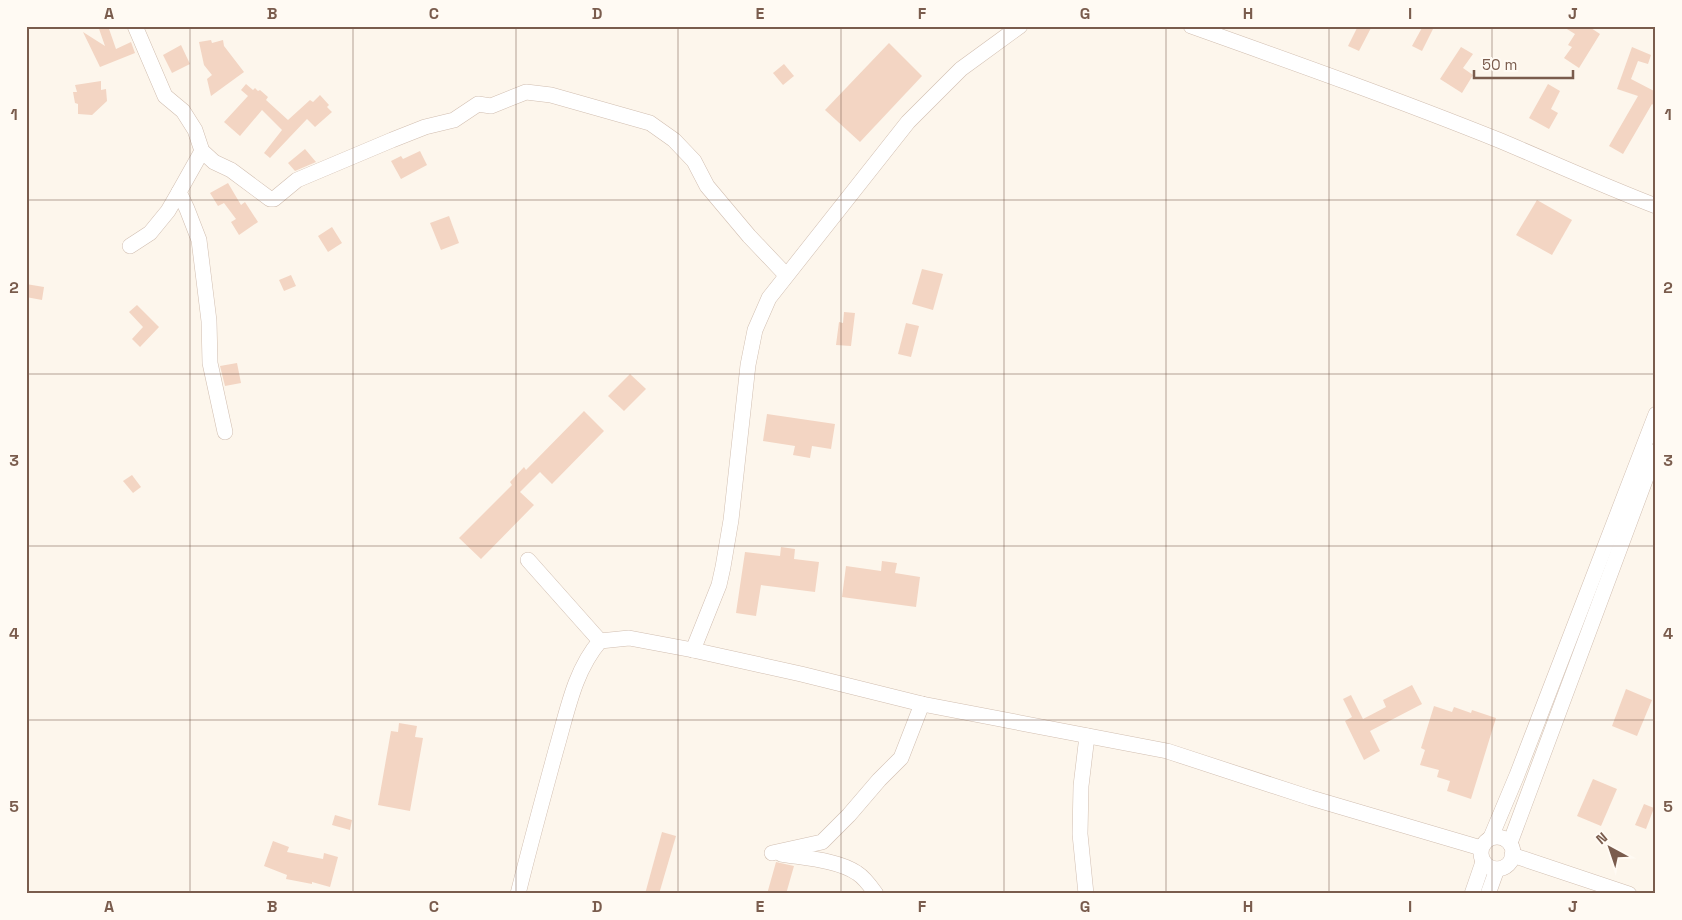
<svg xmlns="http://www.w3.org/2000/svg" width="1682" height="920" font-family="'Space Grotesk',sans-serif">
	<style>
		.building { fill: #f3d5c3 }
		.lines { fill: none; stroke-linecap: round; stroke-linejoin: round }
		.street-casing { stroke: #d1beb0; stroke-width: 16 }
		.street { stroke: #fff; stroke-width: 15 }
		.grid { fill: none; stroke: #7a5c4d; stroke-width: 1; stroke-opacity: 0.55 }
		.neatline { fill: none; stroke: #7a5c4d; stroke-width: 2 }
		.grid-label { font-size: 16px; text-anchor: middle; font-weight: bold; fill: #7a5c4d }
	</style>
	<rect width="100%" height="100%" fill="#fdf6ec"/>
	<g class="building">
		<polygon points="98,26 108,26 116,49 131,42 135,53 100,67 83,32 105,46"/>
		<polygon points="1358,26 1372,26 1359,51 1348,46"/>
		<polygon points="1423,26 1427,26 1433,29 1422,51 1412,46"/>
		<polygon points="1562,26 1588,26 1600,34 1579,68 1564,58 1572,47 1568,45 1575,34"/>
		<polygon points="211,40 212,43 223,40 224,46 244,72 211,96 207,79 212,75 204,65 199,42"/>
		<polygon points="889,43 922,76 860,142 825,110"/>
		<polygon points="181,45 190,64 172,73 163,55"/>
		<polygon points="1461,47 1473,54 1463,68 1473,75 1462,93 1440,79"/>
		<polygon points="1632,47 1651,55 1648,64 1638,61 1631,79 1656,92 1656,107 1652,104 1623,154 1609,146 1638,96 1617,89"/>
		<polygon points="784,64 794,76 783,85 773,73"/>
		<polygon points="101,81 101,90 106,89 107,101 92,115 78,114 78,104 75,103 73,92 77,92 75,85"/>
		<polygon points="246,84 253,90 255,88 258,91 260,90 268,97 266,100 288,120 310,100 313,102 320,95 329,105 327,107 332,112 315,127 307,119 270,158 264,153 282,130 262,110 240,136 224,122 248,96 241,90"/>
		<polygon points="1548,84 1560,91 1551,109 1558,113 1549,129 1529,118"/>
		<polygon points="305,149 316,162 295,171 288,163"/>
		<polygon points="420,151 427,165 401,179 391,161 401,156 403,159"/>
		<polygon points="228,183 241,205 245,202 258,222 239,235 231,222 236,219 224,203 218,206 210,193"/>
		<polygon points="1537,200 1572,220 1552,255 1516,235"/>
		<polygon points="449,216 459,243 441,250 430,223"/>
		<polygon points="332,227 342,243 328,252 318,236"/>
		<polygon points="922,269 943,274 933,310 912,304"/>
		<polygon points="291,275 296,286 284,291 279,280"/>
		<polygon points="26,284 44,287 42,300 26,297"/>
		<polygon points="137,305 159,327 140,347 132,339 143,327 129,312"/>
		<polygon points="844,312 855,313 851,346 836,345 839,322 843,323"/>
		<polygon points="906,323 919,326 911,357 898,354"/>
		<polygon points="237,363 241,383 225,386 220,366"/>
		<polygon points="630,374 646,389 624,411 608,396"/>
		<polygon points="584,411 604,431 552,484 540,472 520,492 534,505 481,559 459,538 512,485 510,482 524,467 526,470"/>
		<polygon points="767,414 835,424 831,449 812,446 810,458 793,455 795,446 763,441"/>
		<polygon points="132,475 141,487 133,493 123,481"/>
		<polygon points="781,547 795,549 794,559 819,562 815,592 761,585 756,616 736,613 745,552 780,556"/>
		<polygon points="882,561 897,563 895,573 920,577 916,607 842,597 846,566 881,571"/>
		<polygon points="1412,685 1422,704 1370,731 1380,751 1364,760 1345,721 1352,717 1343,699 1351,695 1363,719 1386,707 1383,700"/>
		<polygon points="1626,689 1652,700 1637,736 1612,726"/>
		<polygon points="1434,706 1452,712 1454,707 1471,713 1472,710 1496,718 1471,799 1447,791 1450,781 1437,777 1439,770 1420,765 1425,750 1421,748"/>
		<polygon points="399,723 417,726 415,737 423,738 410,811 378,805 391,731 398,732"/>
		<polygon points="1593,779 1617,789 1601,826 1577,816"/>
		<polygon points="1644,804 1654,808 1646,829 1635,825"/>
		<polygon points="335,815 352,820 350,830 332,825"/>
		<polygon points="662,832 676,836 659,894 645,894"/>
		<polygon points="273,841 289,847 287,852 323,859 324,853 338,857 330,887 312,882 312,884 286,879 287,875 264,866"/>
		<polygon points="776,862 794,866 786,894 767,894"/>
	</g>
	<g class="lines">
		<defs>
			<g id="street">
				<polyline points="135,26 165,96 183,111 195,130 202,151 214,162 231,170 270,199 274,199 297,180 392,140 425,127 454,120 478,104 491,106 526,92 551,95 650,123 674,140 694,161 707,186 749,236 786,275"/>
				<path d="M1191 26C1295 63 1399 100 1501 141 1553 163 1604 186 1656 206"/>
				<polyline points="202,151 179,192 187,209 199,240 209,321 210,363 225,432"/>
				<polyline points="130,246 150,233 168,211 179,192"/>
				<polyline points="528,560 600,641"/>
				<polyline points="693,650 719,585 723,567 731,520 748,365 755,330 769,298 908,122 961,69 1020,26"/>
				<circle cx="1497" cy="853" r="16"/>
				<polyline points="1491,837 1517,775 1656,414"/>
				<polyline points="1510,843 1656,451"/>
				<polyline points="772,853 822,842 849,815 879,780 901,758 922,704"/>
				<path d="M781 854C804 858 838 860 857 873 865 878 871 887 876 894"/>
				<polyline points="1512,855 1629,894"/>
				<path d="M518 894C530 845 543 798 556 750 567 713 574 671 600 641L629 638 693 650 801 674 922 704 1167 751 1311 798 1481 848"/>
				<polyline points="1086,894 1080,834 1081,786 1087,736"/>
				<polyline points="1472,894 1483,862"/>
				<polyline points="1488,894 1497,869"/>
			</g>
		</defs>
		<use href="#street" class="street-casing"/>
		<use href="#street" class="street"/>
	</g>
	<path class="grid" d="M190 26V894M353 26V894M516 26V894M678 26V894M841 26V894M1004 26V894M1166 26V894M1329 26V894M1492 26V894M26 200H1656M26 374H1656M26 546H1656M26 720H1656"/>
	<rect width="1682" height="920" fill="none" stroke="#fffaf3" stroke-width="55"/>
	<g transform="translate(1610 848) rotate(320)" stroke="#fffaf3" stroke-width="4" paint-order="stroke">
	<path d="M0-4L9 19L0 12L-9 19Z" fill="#7a5c4d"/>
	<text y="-8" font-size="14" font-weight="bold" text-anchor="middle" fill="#7a5c4d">N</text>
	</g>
	<path d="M1474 70v8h99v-8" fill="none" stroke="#7a5c4d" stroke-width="2.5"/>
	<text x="1482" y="70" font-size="15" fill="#7a5c4d" stroke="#fffaf3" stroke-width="4" paint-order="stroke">50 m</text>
	<rect x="28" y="28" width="1626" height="864" class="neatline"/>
	<g class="grid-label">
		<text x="109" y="19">A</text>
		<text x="272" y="19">B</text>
		<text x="434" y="19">C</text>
		<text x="597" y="19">D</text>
		<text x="760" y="19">E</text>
		<text x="922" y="19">F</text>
		<text x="1085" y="19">G</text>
		<text x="1248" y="19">H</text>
		<text x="1410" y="19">I</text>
		<text x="1573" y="19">J</text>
		<text x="14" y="120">1</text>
		<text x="1668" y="120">1</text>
		<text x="14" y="293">2</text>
		<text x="1668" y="293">2</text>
		<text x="14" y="466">3</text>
		<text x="1668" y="466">3</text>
		<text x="14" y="639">4</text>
		<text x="1668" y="639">4</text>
		<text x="14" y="812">5</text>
		<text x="1668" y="812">5</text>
		<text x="109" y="912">A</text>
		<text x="272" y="912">B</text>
		<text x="434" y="912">C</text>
		<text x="597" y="912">D</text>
		<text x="760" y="912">E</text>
		<text x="922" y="912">F</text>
		<text x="1085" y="912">G</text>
		<text x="1248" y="912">H</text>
		<text x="1410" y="912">I</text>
		<text x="1573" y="912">J</text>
	</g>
</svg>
